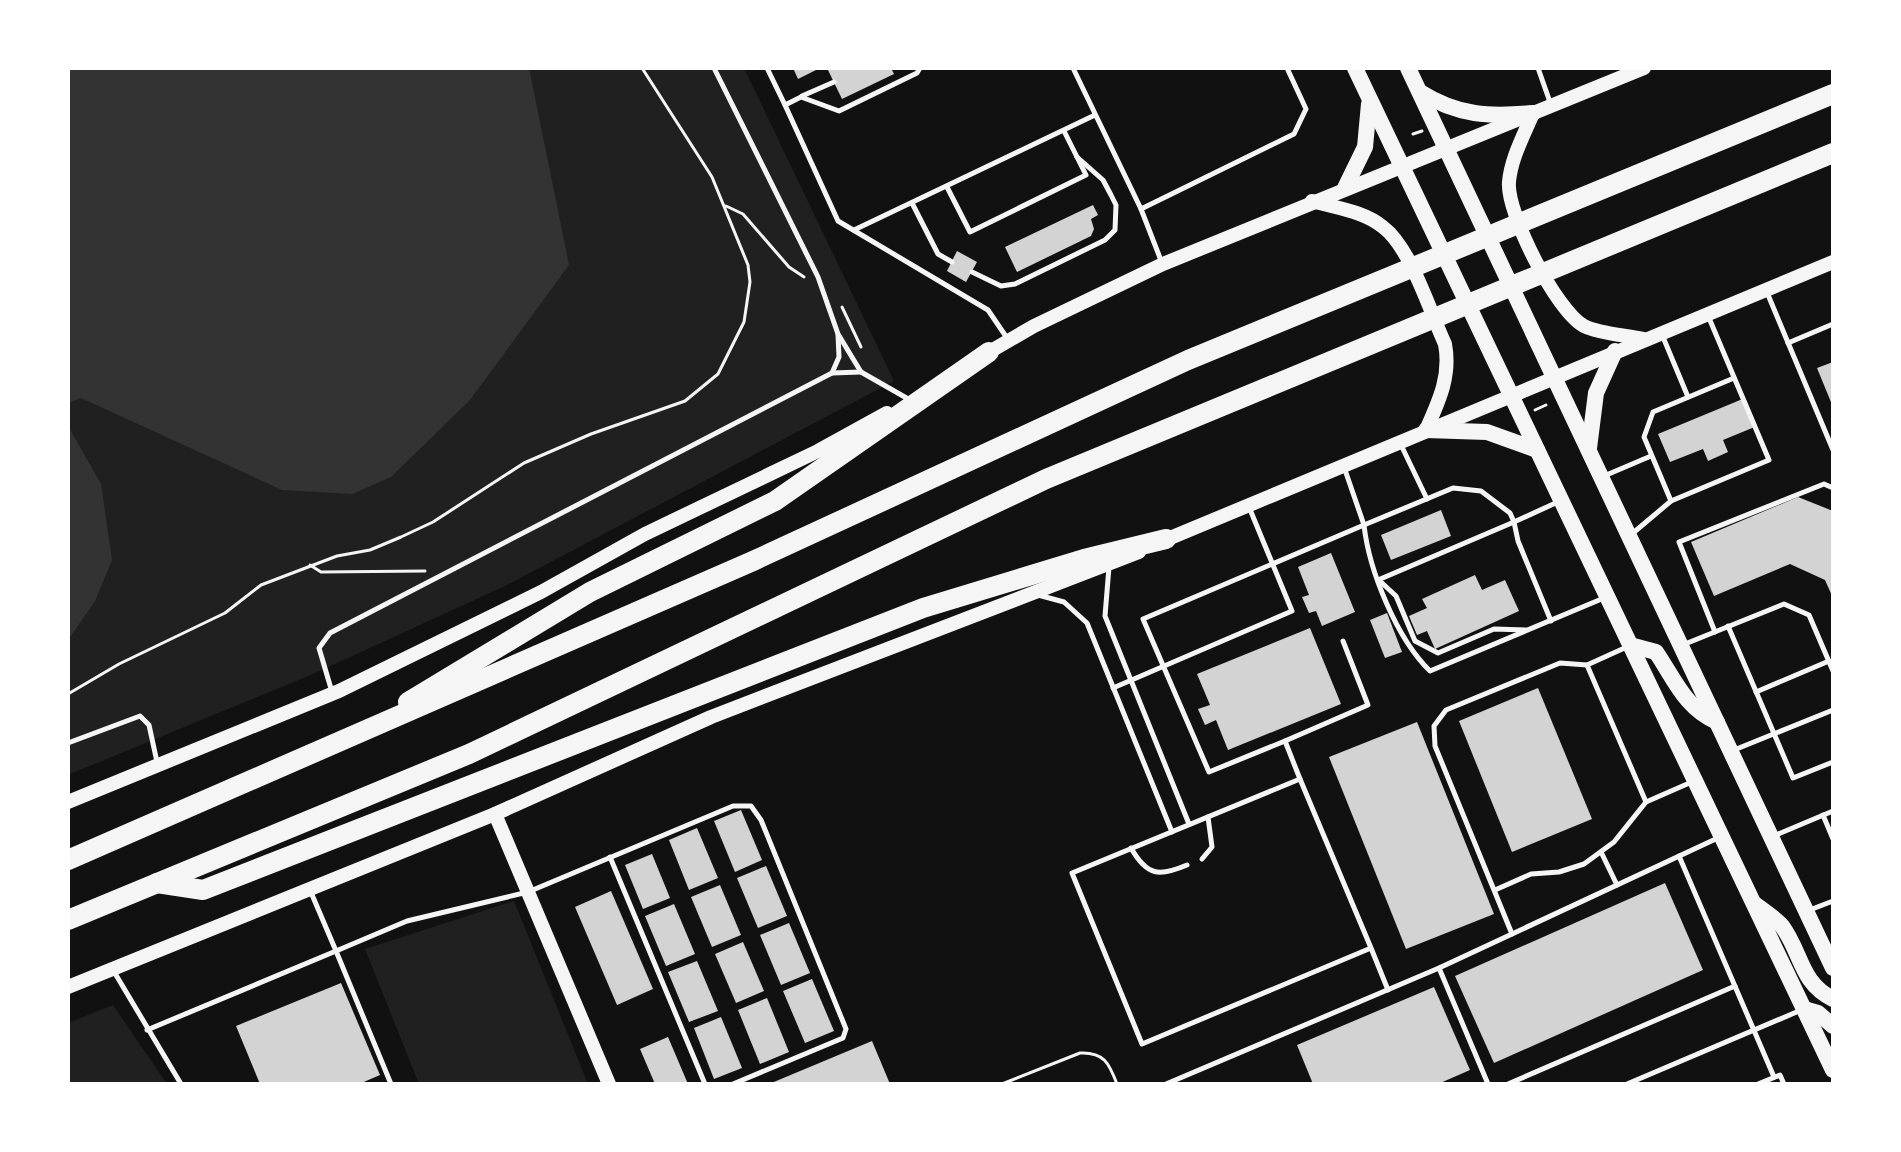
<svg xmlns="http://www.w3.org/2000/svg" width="1901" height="1152" font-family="'Nunito Sans',sans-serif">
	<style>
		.green { fill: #202020 }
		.water { fill: #333 }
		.building { fill: #d3d3d3 }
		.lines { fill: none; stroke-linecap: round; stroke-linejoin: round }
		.path { stroke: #f5f5f5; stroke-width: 3 }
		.service { stroke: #f5f5f5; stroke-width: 5 }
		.tertiary { stroke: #f5f5f5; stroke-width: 14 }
		.secondary { stroke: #f5f5f5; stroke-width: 14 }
		.primary { stroke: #f5f5f5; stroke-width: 16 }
		.motorway { stroke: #f5f5f5; stroke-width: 20 }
	</style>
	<rect width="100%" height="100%" fill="#111"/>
	<g class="green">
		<polygon points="68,68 744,68 894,381 505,586 313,674 68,775"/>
		<polygon points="514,901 588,1084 419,1084 365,949"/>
		<polygon points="113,1005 167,1084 68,1084 68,1023"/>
	</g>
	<g class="water">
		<polygon points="68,68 529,68 569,265 470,400 391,477 352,494 282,490 81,398 68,403"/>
		<polygon points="68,426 101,484 112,560 95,601 68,640"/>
	</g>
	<g class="building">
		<polygon points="793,68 820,68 798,79"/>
		<polygon points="827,68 891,68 894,74 842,99"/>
		<polygon points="1093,205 1098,215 1091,219 1094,229 1091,236 1017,272 1005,247"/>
		<polygon points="957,251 977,262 966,282 947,271"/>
		<polygon points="1833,362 1833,407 1817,368"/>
		<polygon points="1745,398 1757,426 1723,440 1728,452 1708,461 1703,449 1670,462 1658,434"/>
		<polygon points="1798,497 1833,511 1833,598 1825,580 1790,564 1714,596 1691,542"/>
		<polygon points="1441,510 1451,536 1391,560 1381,535"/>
		<polygon points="1331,553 1355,612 1322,626 1316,611 1309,613 1302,597 1309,595 1298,567"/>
		<polygon points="1475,575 1482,590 1505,580 1519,611 1435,649 1427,631 1417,635 1409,616 1427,608 1422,599"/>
		<polygon points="1387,613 1402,652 1385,658 1370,620"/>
		<polygon points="1310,628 1341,704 1228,750 1216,720 1205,725 1198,709 1210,705 1197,674"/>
		<polygon points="1538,688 1592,819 1512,852 1459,721"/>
		<polygon points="1417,722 1494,914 1406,949 1329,757"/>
		<polygon points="741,810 762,860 735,872 714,821"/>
		<polygon points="697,828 718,878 689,890 669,840"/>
		<polygon points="652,854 670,898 643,909 625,865"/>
		<polygon points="766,866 787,916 758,928 737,878"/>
		<polygon points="1665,883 1703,970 1494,1063 1455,976"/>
		<polygon points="720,885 741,935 712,947 691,897"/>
		<polygon points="611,891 653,989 617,1005 575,907"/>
		<polygon points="674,904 695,954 666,966 645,916"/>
		<polygon points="789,923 810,973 781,985 760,935"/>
		<polygon points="743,942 764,991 736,1003 715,954"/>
		<polygon points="697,961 718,1011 689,1022 668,972"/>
		<polygon points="812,979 834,1031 805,1043 783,991"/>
		<polygon points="341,983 380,1075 359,1084 260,1084 236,1026"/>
		<polygon points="1434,987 1470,1070 1438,1084 1313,1084 1297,1045"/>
		<polygon points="767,998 789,1052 760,1064 738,1010"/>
		<polygon points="721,1017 742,1068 714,1079 694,1028"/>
		<polygon points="668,1037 688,1084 655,1084 640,1049"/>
		<polygon points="872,1041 890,1084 769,1084"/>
	</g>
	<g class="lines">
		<g class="path">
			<polyline points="1413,134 1422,131"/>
			<polyline points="726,206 743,214 789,267 804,277"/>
			<polyline points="842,307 861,347"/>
			<polyline points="1535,410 1546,405"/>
			<polyline points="310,565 321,572 425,571"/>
			<polyline points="68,694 119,664 225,613 261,585 337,556 370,550 401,537 433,522 524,463 591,434 685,401 718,374 744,322 750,282 748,265 712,177 642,68"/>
			<path d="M1002 1084 1080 1053C1104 1052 1109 1063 1117 1084"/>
		</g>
		<g class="service">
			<polyline points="714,68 818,277 838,334 861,372 910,400"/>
			<polyline points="767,68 785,105"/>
			<polyline points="920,68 917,73 839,111 801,97 785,105 838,221 988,310 1007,338"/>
			<polyline points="1073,68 1141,209 1162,263"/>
			<polyline points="1538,68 1551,105"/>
			<polyline points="802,96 834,82"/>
			<polyline points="947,187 970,232 1086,175 1064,131"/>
			<polyline points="912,203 938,254 952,262"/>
			<polyline points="1141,209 1294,134 1306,109 1287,68"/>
			<polyline points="854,230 1095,115"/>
			<polyline points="972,272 1001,286 1015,284 1105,240 1115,230 1116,205 1111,195 1103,180 1077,157"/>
			<polyline points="1766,290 1833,450"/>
			<polyline points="1663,337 1688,397"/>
			<polyline points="1788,343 1833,324"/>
			<polyline points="832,373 839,357 838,335"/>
			<polyline points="1401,445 1427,499"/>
			<polyline points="1604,476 1651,456"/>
			<path d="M1560 501 1514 522 1510 513 1481 491 1453 488 1364 525C1369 571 1397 639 1430 671L1604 598"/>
			<polyline points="1671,501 1644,437 1653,412 1734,378"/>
			<polyline points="1633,533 1671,501 1769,460 1709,318"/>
			<polyline points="1109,567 1105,616 1189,824"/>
			<polyline points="1378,580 1514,522 1518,541 1551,621"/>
			<polyline points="1382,583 1396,596 1415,641 1438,653 1494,629 1526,630"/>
			<polyline points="1038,595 1064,602 1087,623 1172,832"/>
			<polyline points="1728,626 1793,778 1833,762"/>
			<polyline points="1715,632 1679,542 1824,484 1833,488"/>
			<polyline points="1685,644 1784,604 1809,615 1833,671"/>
			<polyline points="1587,665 1646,802"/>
			<polyline points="1113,688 1292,611 1249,507"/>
			<polyline points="332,692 319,648 330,633 832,373 861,372"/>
			<polyline points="1756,692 1829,661"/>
			<polyline points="1285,741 1368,705 1343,641"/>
			<polyline points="68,743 140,716 149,725 157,762"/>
			<polyline points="1734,750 1833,710"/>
			<polyline points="1300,779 1285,741 1209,772 1143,619 1364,525 1344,467"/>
			<polyline points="1823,815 1833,839"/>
			<polyline points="1776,835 1833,811"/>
			<path d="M1131 848C1147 876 1159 877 1187 865"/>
			<polyline points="1602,854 1617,885"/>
			<polyline points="1679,856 1774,1077"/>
			<polyline points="610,857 705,1084"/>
			<polyline points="1202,859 1212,847 1208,817"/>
			<polyline points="310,890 336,951 407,921 528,892 733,806 751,806 761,820 846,1029 843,1038 733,1084"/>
			<polyline points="1495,890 1531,874 1559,872 1584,864 1614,842 1646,802 1694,781"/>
			<polyline points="1807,911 1833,901"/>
			<polyline points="1512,934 1435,746 1434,726 1446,710 1560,663 1587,665 1629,646"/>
			<polyline points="1371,948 1300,779 1072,873 1142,1044 1371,948 1388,990"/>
			<polyline points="1439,968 1488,1084"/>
			<polyline points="113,970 181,1084"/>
			<polyline points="147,1030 336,951 391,1084"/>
			<polyline points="1166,1084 1439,968 1720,837"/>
			<polyline points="1508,1084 1735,986"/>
			<polyline points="1627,1084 1799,1011"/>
			<polyline points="1758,1084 1780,1075 1784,1084"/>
		</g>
		<polyline class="tertiary" points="495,814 609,1084"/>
		<g class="secondary">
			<path d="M1533 113C1524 135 1511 158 1509 182 1506 212 1556 311 1584 326 1600 334 1626 335 1644 339"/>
			<path d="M1312 201C1336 208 1364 211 1383 227 1411 248 1430 312 1445 344 1451 376 1439 401 1426 430"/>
			<polyline points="984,355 1034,326 1163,264 1644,68"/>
			<polyline points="1158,543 1833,262"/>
			<polyline points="68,802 339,691 541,592 645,534 818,451 887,413"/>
			<polyline points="68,987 495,814 711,717 1139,552"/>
		</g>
		<g class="primary">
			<polyline points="1355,68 1833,1070"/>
			<polyline points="1408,68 1833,968"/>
			<path d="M1420 92C1458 116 1490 117 1533 113"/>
			<polyline points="1345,188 1365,147 1369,104"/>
			<polyline points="1426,430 1487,432 1537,450"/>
			<polyline points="1589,448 1596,393 1615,351"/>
			<path d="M1630 645 1656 652C1675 680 1685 708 1717 722"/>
			<path d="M1756 905C1764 911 1775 918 1782 926 1802 953 1800 983 1833 999"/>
			<polyline points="1804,1009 1818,1013 1833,1026"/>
		</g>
		<g class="motorway">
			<polyline points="408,702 590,592 775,501 989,352"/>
			<polyline points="68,860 753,561 1188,360 1833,94"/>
			<polyline points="157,883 203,890 923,608 1084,559 1166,539"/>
			<polyline points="68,920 469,754 1046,479 1833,153"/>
		</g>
	</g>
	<rect width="1901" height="1152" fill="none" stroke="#ffffff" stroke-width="140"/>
</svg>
